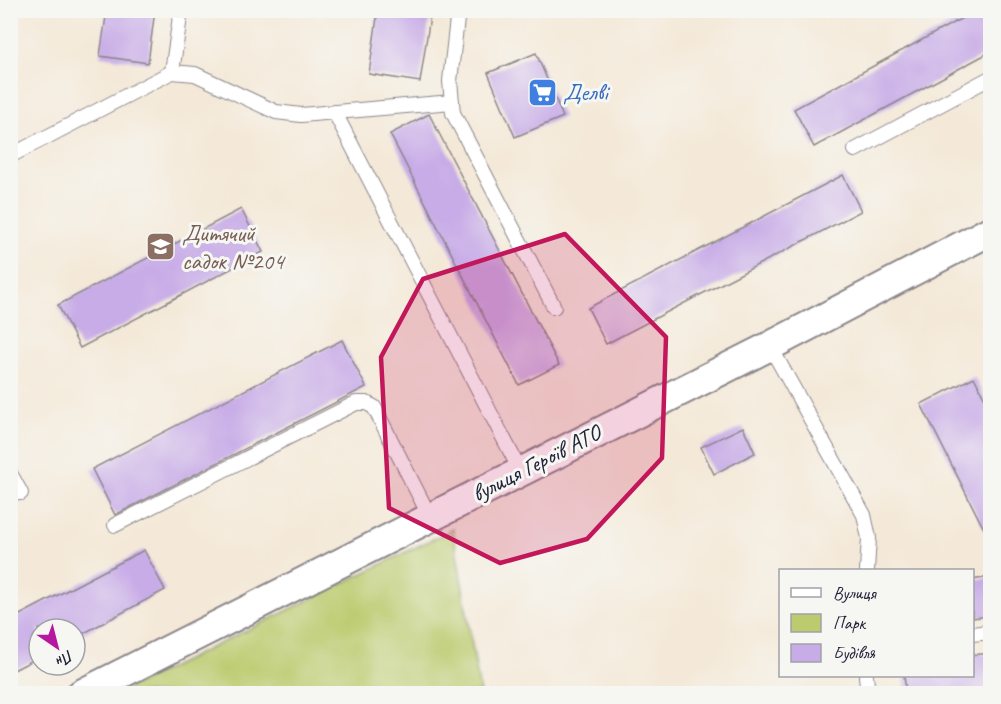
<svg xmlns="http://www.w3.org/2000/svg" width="1001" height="704" font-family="Caveat,sans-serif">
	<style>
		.green { fill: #bbcb6e; stroke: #6e7654; stroke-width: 1.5 }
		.building { fill: #c8ace7 }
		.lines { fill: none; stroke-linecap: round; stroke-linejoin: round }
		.service-casing { stroke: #8b868a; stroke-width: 16 }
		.minor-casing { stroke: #8b868a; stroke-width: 32 }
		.service { stroke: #fff; stroke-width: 14 }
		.minor { stroke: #fff; stroke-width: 28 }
		.marked { fill: #c2185b; fill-opacity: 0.2; stroke: #c2185b; stroke-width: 4.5; stroke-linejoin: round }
		.labels { text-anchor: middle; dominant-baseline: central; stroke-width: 6; stroke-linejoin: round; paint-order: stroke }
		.shop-label { font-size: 24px; fill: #366cbe; stroke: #f6f6f2; text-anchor: start }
		.education-label { font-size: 24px; fill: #785e54; stroke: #f6f6f2; text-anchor: start }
		.street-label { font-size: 24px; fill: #22223b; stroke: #f6f6f2 }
	</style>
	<rect width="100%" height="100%" fill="#f6f6f2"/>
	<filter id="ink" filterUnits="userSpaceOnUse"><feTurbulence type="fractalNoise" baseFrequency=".0167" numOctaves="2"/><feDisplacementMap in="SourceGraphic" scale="12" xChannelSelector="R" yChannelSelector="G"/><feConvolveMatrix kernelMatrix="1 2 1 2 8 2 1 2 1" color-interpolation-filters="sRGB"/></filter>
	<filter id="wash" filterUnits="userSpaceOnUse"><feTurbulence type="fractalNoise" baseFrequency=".008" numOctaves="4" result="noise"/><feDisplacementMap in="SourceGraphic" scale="24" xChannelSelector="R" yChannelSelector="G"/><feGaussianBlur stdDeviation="1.35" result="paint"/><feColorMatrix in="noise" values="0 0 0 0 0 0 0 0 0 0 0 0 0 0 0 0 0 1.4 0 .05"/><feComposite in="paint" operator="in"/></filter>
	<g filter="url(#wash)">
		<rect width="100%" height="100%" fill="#f4e9d8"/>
		<polygon class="green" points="453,529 480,693 119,693"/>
		<g id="blocks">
			<g class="building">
				<polygon points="107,10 155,10 148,63 100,56"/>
				<polygon points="378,10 431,10 420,82 369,74"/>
				<polygon points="977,10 990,10 990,52 814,147 794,109"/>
				<polygon points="536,53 563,117 515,137 488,73"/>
				<polygon points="429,114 559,365 519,385 390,134"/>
				<polygon points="843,175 861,211 606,344 588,308"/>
				<polygon points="241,209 263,252 80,348 58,305"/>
				<polygon points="342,340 366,387 115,515 92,469"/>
				<polygon points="974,377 986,401 984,402 990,416 990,541 921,404"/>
				<polygon points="743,427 755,453 714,474 701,447"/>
				<polygon points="144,550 165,590 75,638 75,629 39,629 39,657 10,672 10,620"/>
				<polygon points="990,577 990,616 972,618 972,580"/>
				<polygon points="990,653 990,693 906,693 904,675 972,675 972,655"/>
			</g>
		</g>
	</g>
	<g filter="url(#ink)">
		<use href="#blocks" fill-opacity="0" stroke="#8b868a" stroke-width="1.5"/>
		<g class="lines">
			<defs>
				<g id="service">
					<polyline points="458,10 450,81 453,113 554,307"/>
					<polyline points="172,72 181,10"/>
					<polyline points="335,113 521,472"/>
					<polyline points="855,150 990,78"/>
					<polyline points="10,156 172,72 195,74 276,112 301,115 452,102"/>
					<polyline points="770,346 864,515 869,538 867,570"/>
					<polyline points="10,473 21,493"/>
					<polyline points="115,525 356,403 366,403 374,407 430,517"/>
					<polyline points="972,634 990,632"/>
					<polyline points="866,676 868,694"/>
				</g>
				<polyline id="minor" points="81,694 770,346 990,231"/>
			</defs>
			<use href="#service" class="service-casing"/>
			<use href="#minor" class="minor-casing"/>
			<use href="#service" class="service"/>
			<use href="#minor" class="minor"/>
		</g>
	</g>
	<path class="marked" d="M565 234 666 337 662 458 587 539 500 563 389 508 381 357 423 279Z"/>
	<defs>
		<symbol id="supermarket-square" viewBox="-11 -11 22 22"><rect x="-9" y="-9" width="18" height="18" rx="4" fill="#3f7fe0" stroke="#f6f6f2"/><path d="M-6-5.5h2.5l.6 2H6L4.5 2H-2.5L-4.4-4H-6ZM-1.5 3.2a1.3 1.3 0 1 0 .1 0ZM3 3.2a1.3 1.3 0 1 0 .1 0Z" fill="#fff"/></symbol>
		<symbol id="school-square" viewBox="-11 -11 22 22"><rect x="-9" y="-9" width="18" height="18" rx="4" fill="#8d6e63" stroke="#f6f6f2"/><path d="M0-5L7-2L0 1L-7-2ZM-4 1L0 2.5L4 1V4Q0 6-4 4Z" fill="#fff"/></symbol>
	</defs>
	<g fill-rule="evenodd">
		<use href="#supermarket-square" x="526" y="76" width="33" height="33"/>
		<use href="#school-square" x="144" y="230" width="33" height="33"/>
	</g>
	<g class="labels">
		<g class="shop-label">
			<text x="563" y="92">Делві</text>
		</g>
		<g class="education-label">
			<text x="182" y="233">Дитячий<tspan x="182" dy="28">садок №204</tspan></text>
		</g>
		<g class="street-label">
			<text transform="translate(536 463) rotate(-27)">вулиця Героїв АТО</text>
		</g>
	</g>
	<rect width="1001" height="704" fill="none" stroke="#f6f6f2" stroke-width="36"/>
	<rect x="779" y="569" width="195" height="108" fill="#f6f6f2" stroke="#a1a1a9" stroke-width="1.5"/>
	<rect x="791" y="588" width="30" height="9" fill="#ffffff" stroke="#a1a1a9" stroke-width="1.5"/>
	<text x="833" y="599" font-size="18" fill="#22223b">Вулиця</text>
	<rect x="791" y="614" width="30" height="18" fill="#bbcb6e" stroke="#a1a1a9" stroke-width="1.5"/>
	<text x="833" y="629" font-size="18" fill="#22223b">Парк</text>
	<rect x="791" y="644" width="30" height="18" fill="#c8ace7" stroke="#a1a1a9" stroke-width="1.5"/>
	<text x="833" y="659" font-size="18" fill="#22223b">Будівля</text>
	<g transform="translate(57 647) rotate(145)"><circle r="28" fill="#f6f6f2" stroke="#a1a1a9" stroke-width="1.5"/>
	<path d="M0-4.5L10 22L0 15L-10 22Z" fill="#b5179e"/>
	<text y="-9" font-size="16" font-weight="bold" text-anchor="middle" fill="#22223b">Пн</text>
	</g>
</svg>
